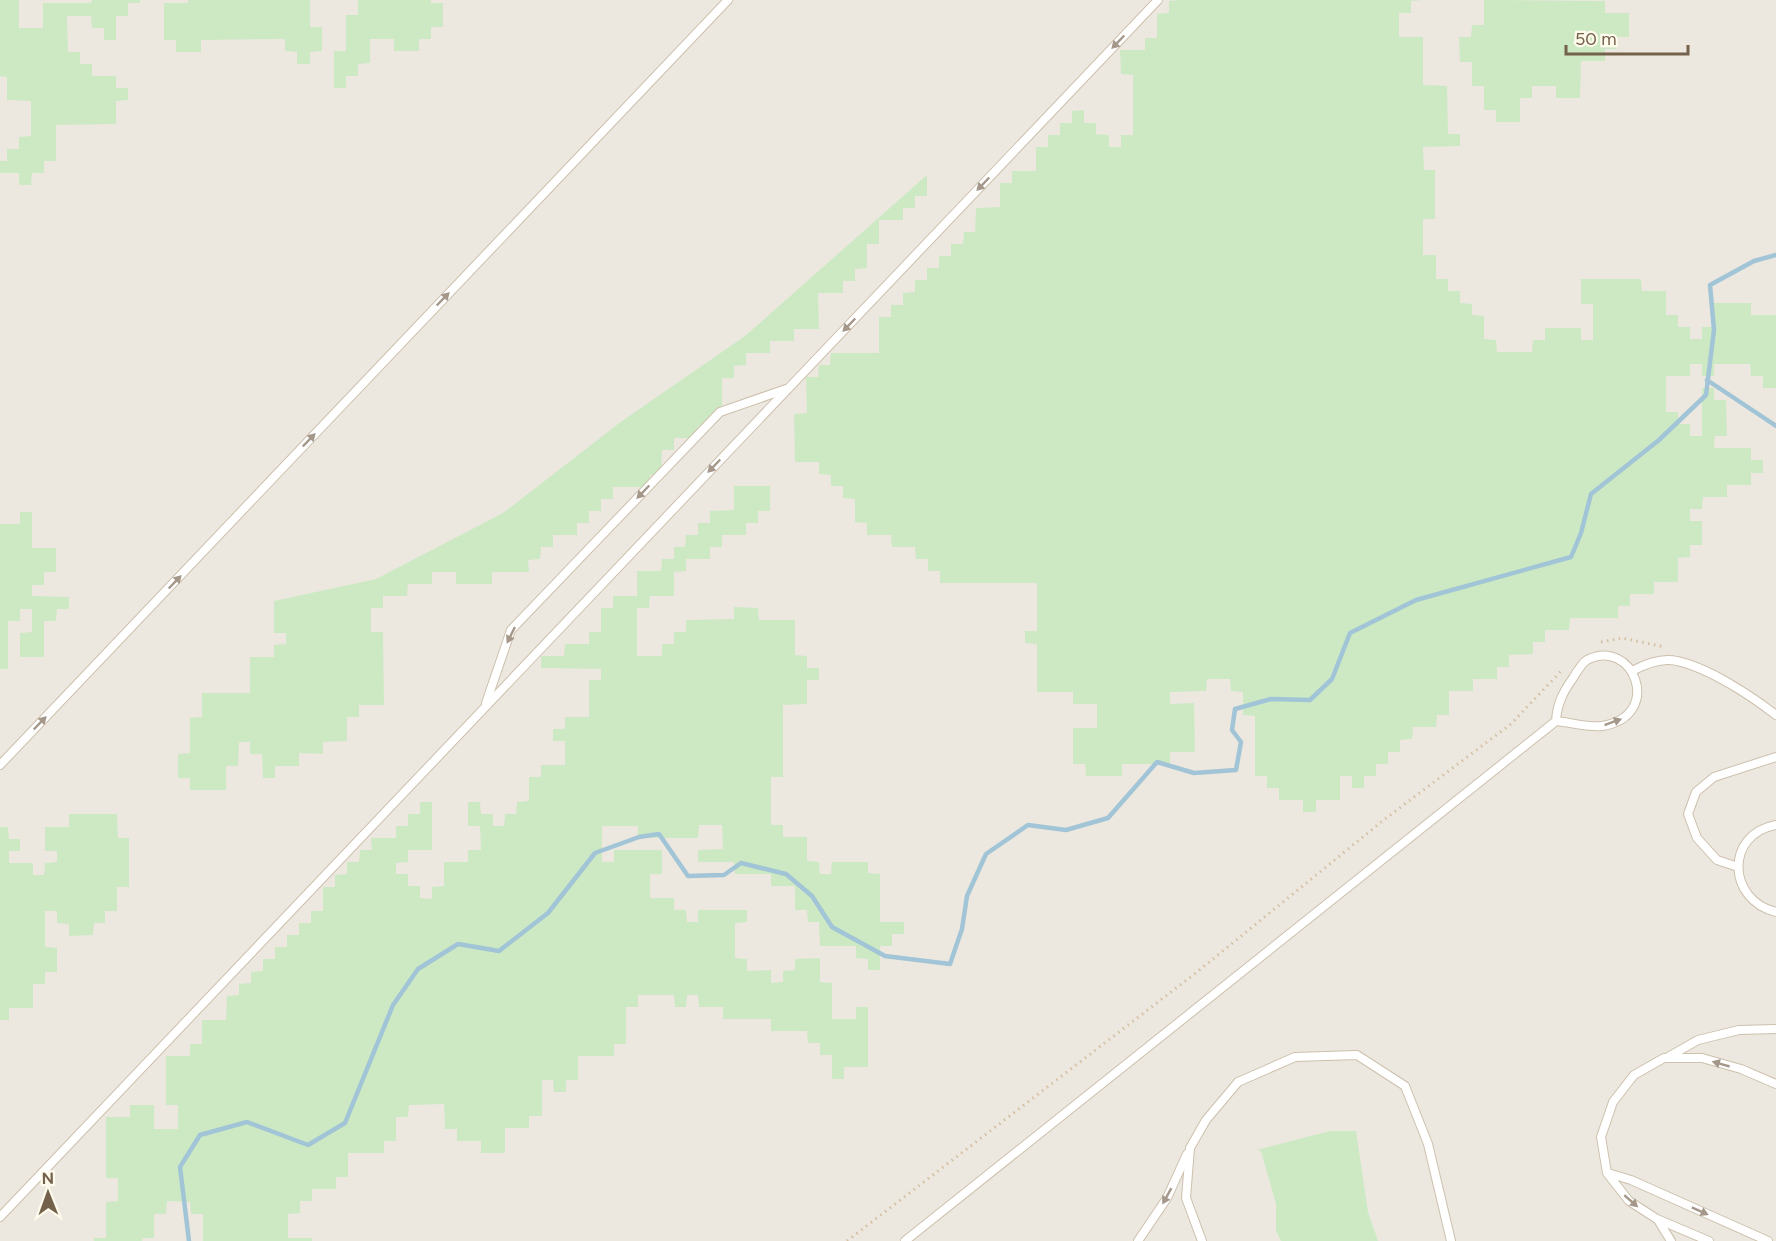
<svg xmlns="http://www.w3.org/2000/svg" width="1776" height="1241" font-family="Figtree,sans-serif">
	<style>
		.industrial { fill: #ece8e0 }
		.green { fill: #cde9c4 }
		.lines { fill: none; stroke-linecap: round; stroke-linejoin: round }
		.stream { stroke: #a1c4d6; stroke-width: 4.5 }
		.service-casing { stroke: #cdc0ac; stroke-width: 10 }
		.path { stroke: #d5bfa1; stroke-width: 3; stroke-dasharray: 1.5 4.5; stroke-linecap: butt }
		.service { stroke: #fff; stroke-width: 8 }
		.oneway { fill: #a5988a }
	</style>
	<rect width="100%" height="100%" fill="#fcf7e6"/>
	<rect class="industrial" x="0" y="0" width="1776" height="1241"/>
	<g class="green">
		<polygon points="0,0 19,0 19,28 43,28 43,3 91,3 92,0 140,0 140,3 128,3 128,16 116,16 116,40 104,40 104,28 92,28 91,16 67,16 68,52 80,52 80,64 92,64 92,76 116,76 116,88 128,88 128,100 116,101 116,124 56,125 56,161 44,161 44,173 32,173 31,185 19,185 19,173 0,173 0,161 7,161 7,149 19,149 19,137 31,136 31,101 7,100 7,77 0,76"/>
		<polygon points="188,0 310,0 310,27 322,27 322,51 310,52 310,64 297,64 297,52 285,51 285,39 201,40 201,52 176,52 176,40 164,40 164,3 188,3"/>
		<polygon points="358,0 431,0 431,3 443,3 443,27 431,27 431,39 419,39 419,51 394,51 394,39 370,39 370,63 358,64 358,76 346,76 346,88 334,88 334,51 346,51 346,15 358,15"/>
		<polygon points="1181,0 1423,0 1411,1 1411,13 1399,13 1399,37 1423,37 1423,85 1447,86 1448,134 1460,134 1460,146 1423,147 1424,170 1435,170 1435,219 1423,219 1423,255 1436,255 1436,279 1448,279 1448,291 1460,291 1460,303 1472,304 1472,315 1484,316 1484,339 1496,340 1497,352 1532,352 1533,340 1545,340 1545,328 1581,328 1581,340 1593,340 1593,304 1581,304 1581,279 1641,279 1642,291 1666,291 1666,315 1678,315 1678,327 1690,327 1690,339 1702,339 1702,327 1714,327 1714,303 1751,303 1751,315 1776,315 1776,388 1763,388 1763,376 1751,376 1750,364 1714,364 1714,376 1702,376 1702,364 1690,364 1690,376 1666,376 1666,412 1678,412 1678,424 1690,424 1690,436 1702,436 1702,388 1714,388 1714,400 1726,400 1727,436 1715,436 1714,448 1751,448 1751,460 1763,460 1763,473 1751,473 1751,485 1727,485 1727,497 1703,497 1702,509 1690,509 1690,521 1702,521 1702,545 1690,545 1690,557 1678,558 1678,582 1654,582 1654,594 1630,594 1630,606 1618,606 1618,618 1570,618 1569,630 1545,630 1545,642 1533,642 1533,654 1509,655 1509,667 1497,667 1497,679 1473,679 1473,691 1449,691 1449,715 1437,715 1436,727 1413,727 1412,739 1400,740 1400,752 1388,752 1388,764 1376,764 1376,776 1364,776 1364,788 1352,788 1352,776 1340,776 1340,800 1316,800 1316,812 1303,812 1303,800 1279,800 1279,788 1267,788 1267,776 1255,776 1255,716 1243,715 1243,692 1231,691 1230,679 1207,679 1206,691 1170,692 1170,704 1194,703 1195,752 1170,752 1170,764 1122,764 1122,776 1086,776 1085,764 1073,764 1073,728 1097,728 1097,704 1073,704 1073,692 1037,692 1037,644 1025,643 1025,631 1037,631 1037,583 940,583 940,571 928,571 928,559 916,559 915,547 892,547 891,535 867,535 867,523 855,522 855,499 843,498 843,486 831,486 831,475 819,474 819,462 795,462 794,414 807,413 806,377 818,377 819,365 830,365 831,353 879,353 879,317 891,317 891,305 903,305 903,293 915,292 915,280 927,280 927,268 939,268 939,256 951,256 951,244 963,244 964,232 975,232 976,208 1000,207 1000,183 1012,183 1012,171 1036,171 1036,147 1048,147 1048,135 1060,135 1060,123 1072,123 1072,111 1084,110 1084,123 1096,123 1096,134 1109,135 1109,147 1121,147 1121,135 1133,135 1133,75 1121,74 1120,50 1145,50 1145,38 1157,38 1157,14 1169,13 1169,1"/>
		<polygon points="1484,0 1605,1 1605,13 1629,13 1629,37 1617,37 1617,49 1605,49 1605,61 1581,61 1580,98 1556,98 1556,86 1532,86 1532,98 1520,98 1520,122 1496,122 1496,110 1484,110 1484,86 1472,86 1472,62 1460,62 1459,37 1471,37 1472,25 1484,25"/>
		<polygon points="927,175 927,196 915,196 915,208 903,208 903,220 879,220 879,244 867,244 867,268 855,269 855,281 843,281 843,293 818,293 819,329 794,329 794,341 770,341 770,353 746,353 746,365 734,366 734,378 722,378 722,414 710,414 710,426 698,426 698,438 674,438 674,450 662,450 661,475 650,475 649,487 613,487 613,499 601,499 601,511 589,511 589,523 577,523 577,535 553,535 553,547 541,547 540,559 528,560 529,572 492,572 492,584 456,584 456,572 432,572 432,584 408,584 407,596 383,596 383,608 371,608 371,632 383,632 384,705 359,705 359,717 347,717 347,741 323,742 323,754 299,753 299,766 275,766 275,778 263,778 262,754 250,754 250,742 239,742 238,766 226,766 226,790 190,790 190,778 178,778 178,754 190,753 190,718 202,717 202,693 250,693 250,657 274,657 274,645 286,644 286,633 274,633 274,601 376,579 503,513 622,421 745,336"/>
		<polygon points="734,486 770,486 770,511 758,511 758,523 746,523 746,535 722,535 722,547 710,547 710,559 686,559 686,571 674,572 674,596 650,596 649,608 637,608 637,656 662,656 662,644 674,644 674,632 686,632 686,620 734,619 734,607 758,608 759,620 795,620 795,655 807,656 807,668 819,668 819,680 807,680 807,704 783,705 783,777 771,777 771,825 783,825 783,837 807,837 807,861 819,862 820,874 831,874 832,862 868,862 868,873 880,874 880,922 904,922 904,934 892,934 892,946 880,946 880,970 868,970 868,959 856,958 856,946 820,946 819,922 808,922 807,910 795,910 795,886 771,886 771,874 735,874 734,862 698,862 698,850 723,849 722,825 699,825 698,838 638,838 638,826 602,826 602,862 614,862 614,850 662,850 662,874 650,874 650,898 674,898 674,910 686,910 687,922 698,922 698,910 747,910 747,922 735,923 735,958 747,959 747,971 771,970 771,983 783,982 783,971 795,970 795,959 820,958 820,982 832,983 832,1019 856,1019 856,1007 868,1007 868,1067 844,1067 844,1079 832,1079 832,1055 820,1055 820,1043 808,1043 807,1031 771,1031 771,1019 723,1019 723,1007 699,1007 698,995 687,995 686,1007 675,1007 674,995 638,995 638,1007 626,1007 626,1044 614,1044 614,1056 578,1056 578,1080 566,1080 566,1092 554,1092 553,1080 542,1080 542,1116 529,1116 529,1128 505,1128 505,1153 481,1153 481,1141 457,1141 457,1129 445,1129 444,1104 409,1105 408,1117 396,1117 396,1141 384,1141 384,1153 348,1153 348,1177 336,1177 336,1189 312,1189 312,1201 300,1201 300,1213 288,1214 288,1238 312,1238 312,1241 203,1241 203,1214 191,1214 190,1202 167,1201 166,1214 154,1214 154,1238 143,1238 142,1241 94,1241 94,1238 106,1238 106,1202 118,1201 118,1178 106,1178 106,1117 130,1117 130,1105 154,1105 154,1129 178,1129 178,1105 166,1105 166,1056 190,1056 190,1044 202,1044 202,1020 226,1020 227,996 239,995 239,984 251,983 251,972 263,971 263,959 275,959 275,947 287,947 287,935 299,935 299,923 311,923 311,911 323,911 323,887 335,887 335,875 347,874 347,862 359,862 360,850 372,850 371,838 396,838 396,826 408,826 408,814 420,814 420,802 432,802 432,850 408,850 408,862 396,863 396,874 408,874 408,886 420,886 420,898 432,899 432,887 444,886 444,862 468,862 468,850 481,850 480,826 468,826 468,802 480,802 481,814 493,814 493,826 504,826 505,814 516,814 517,802 529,801 529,777 541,777 541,765 565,765 565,741 553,741 553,729 565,729 565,717 589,717 589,680 601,680 601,669 541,668 541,656 564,656 565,644 589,644 589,632 601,632 601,608 613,608 613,596 637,596 637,571 661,571 662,559 674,559 674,547 685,547 686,535 698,535 698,523 710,523 710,511 734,510"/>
		<polygon points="20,512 32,512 32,548 56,548 56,572 44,572 44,585 32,585 32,596 69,597 69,609 57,609 56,621 44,621 44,657 20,657 20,633 32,632 32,609 20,609 20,621 8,621 8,669 0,669 0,524 20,524"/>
		<polygon points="69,814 117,814 118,838 129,838 129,887 117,887 117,911 105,911 105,923 94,923 93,935 69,936 69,924 57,923 57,911 45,911 45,947 57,948 57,972 45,972 45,984 33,984 33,1008 9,1008 9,1020 0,1020 0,827 8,827 9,839 20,839 20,851 9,851 9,863 33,863 33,875 44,875 45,863 57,862 57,851 45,851 45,827 69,827"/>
		<polygon points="1330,1131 1356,1131 1368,1212 1378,1241 1281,1241 1276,1231 1276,1204 1261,1151 1257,1150"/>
	</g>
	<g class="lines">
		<g class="stream">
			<polyline points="1707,380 1776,426"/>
			<polyline points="189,1241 180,1167 200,1135 247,1122 308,1145 345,1123 393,1005 418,969 458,944 499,951 548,913 595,853 639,837 659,834 688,876 724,875 741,863 786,874 812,896 832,927 885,956 950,964 962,929 967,896 986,854 1028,825 1066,830 1108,818 1157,762 1194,773 1236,770 1241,742 1232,730 1235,709 1271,699 1310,700 1332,679 1350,633 1416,600 1571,557 1581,533 1591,494 1659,440 1706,395 1714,330 1710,285 1754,261 1776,255"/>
		</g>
		<defs>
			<g id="service">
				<path d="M1632 671C1645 664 1661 657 1677 661 1709 668 1750 695 1776 715"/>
				<polyline points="486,703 511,630 720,412 786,389"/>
				<polyline points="0,765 728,0"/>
				<path d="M1776 825C1725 834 1727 900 1776 912"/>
				<polyline points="1738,867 1717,860 1697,838 1688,814 1696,792 1714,777 1776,757"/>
				<polyline points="1668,1057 1698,1040 1739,1030 1776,1029"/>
				<polyline points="1608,1173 1631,1180 1768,1241"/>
				<polyline points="0,1217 1158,0"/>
				<polyline points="1658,1220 1671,1241"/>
				<path d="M905 1241 1556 721C1567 722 1592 728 1602 726 1665 716 1633 636 1587 660 1582 663 1576 673 1573 678 1563 692 1557 704 1556 721"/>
				<polyline points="1138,1241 1167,1198 1187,1154"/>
				<polyline points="1202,1241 1186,1198 1190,1148 1206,1120 1238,1082 1295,1057 1357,1055 1405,1086 1428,1144 1451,1241"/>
				<polyline points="1709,1241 1657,1219 1629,1201 1607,1173 1601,1137 1613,1102 1634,1075 1664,1058 1702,1058 1741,1069 1776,1084"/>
			</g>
		</defs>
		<use href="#service" class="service-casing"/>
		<g class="path">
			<polyline points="1601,642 1622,638 1665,647"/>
			<polyline points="847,1241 1197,972 1385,819 1511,724 1562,670"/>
		</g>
		<use href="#service" class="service"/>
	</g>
	<defs><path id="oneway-solid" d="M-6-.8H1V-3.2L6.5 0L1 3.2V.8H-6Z" transform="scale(1.5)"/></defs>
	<g class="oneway">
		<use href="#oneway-solid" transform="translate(1118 42) rotate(134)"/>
		<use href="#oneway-solid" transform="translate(983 184) rotate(134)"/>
		<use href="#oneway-solid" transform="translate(443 299) rotate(-46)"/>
		<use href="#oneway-solid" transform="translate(849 325) rotate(134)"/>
		<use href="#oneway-solid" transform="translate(309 440) rotate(-46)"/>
		<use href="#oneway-solid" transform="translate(714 466) rotate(134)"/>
		<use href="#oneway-solid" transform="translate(643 492) rotate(134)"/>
		<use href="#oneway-solid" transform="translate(175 582) rotate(-46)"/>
		<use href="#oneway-solid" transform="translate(511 635) rotate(116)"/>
		<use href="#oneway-solid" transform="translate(1613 722) rotate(-20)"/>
		<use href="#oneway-solid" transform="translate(40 723) rotate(-46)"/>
		<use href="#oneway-solid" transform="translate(1721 1064) rotate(-164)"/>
		<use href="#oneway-solid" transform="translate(1167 1196) rotate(119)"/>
		<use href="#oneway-solid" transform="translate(1631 1201) rotate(41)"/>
		<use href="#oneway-solid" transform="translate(1700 1211) rotate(24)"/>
	</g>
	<g transform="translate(48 1193) rotate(359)" stroke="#fffbec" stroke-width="4.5" paint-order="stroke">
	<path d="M0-4.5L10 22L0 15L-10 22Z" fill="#74614b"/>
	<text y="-9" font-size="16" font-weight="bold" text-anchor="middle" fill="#74614b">N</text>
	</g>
	<path d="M1566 45v9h122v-9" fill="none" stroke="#74614b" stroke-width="3"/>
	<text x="1575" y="45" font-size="18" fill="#74614b" stroke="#fffbec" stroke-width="4.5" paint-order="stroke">50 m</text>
</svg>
